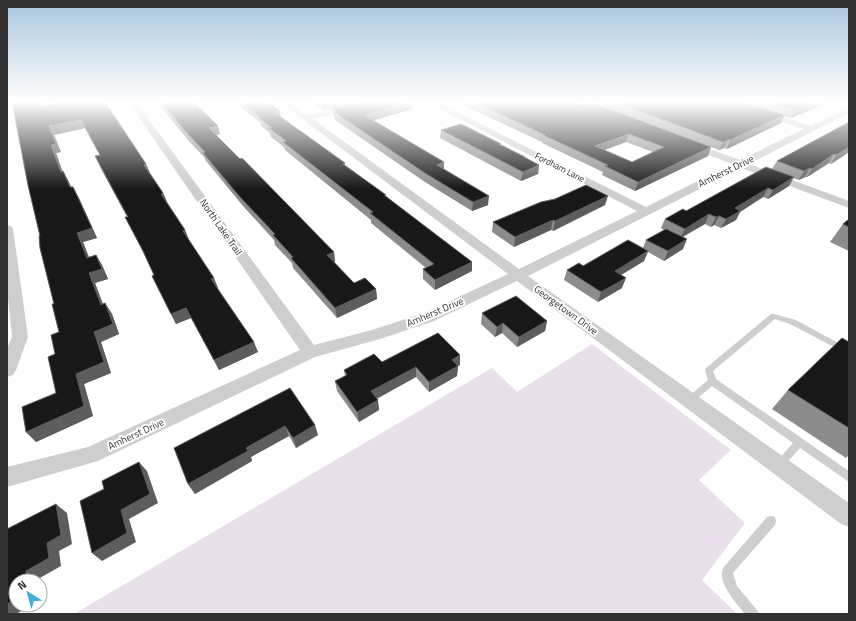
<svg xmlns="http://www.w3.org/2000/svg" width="856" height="621" font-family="'Titillium Web',sans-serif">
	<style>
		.green { fill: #eae0ec }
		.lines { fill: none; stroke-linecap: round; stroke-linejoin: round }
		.service { fill: #cecece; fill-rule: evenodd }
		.minor { fill: #cecece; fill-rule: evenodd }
		.wall { fill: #8c8c8c; fill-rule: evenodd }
		.shaded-wall { fill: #5d5d5d }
		.building { fill: #181818; stroke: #5d5d5d; fill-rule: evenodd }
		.labels { text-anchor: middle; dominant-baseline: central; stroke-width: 4; stroke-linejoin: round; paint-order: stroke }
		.far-street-label { font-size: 9px; fill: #313131; stroke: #fff }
		.street-label { font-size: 10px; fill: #313131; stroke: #fff }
	</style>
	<rect width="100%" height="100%" fill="#fff"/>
	<polygon class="green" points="592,344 731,450 699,480 745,523 702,580 737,614 74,614 492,368 517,392"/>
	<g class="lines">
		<g class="service">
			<polygon points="771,314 774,314 796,320 849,349 849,355 790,324 775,319 713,371 716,379 849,471 849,482 800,448 782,468 779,469 776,468 774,465 776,462 793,443 712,386 693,402 690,403 687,402 686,400 687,398 708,380 705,370 706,368"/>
			<path d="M771 516 775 517 776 521 775 525 733 573 737 586 757 610 759 614H745C737 604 717 583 723 568L767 517Z"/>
		</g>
		<g class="minor">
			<polygon points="128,102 136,102 314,345 372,330 424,313 508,274 280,102 289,102 307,115 366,102 380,102 379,104 313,119 519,269 637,211 427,102 437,102 646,207 732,164 688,147 686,145 688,143 694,143 740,160 804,129 725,104 724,102 736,102 811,126 849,108 849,113 749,164 849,201 849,208 741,168 528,276 849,503 849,527 841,524 517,281 434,321 380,339 315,357 98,461 7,487 7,467 88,447 300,350"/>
			<polygon points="7,225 11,226 13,229 28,337 16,370 13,375 7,377 7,349 12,337 7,288"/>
		</g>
	</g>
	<g class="wall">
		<polygon points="64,102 146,164 150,173 163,193 167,202 185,230 189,240 218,288 217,288 258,352 219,370 191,318 176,324 152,276 154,275 127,217 99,165 100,155 85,128 54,135 61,152 56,153 62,171 63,171 68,180 71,187 78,196 97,238 83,242 89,257 96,255 102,265 108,279 95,283 103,304 105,303 112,314 119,334 101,342 111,373 84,384 93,416 36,442 56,393 55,354 59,332 54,304 40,236 45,105"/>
		<polygon points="157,102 194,102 218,126 220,134 216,135 334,252 335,262 335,263 354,283 376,289 377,299 337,318 293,268 292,263 275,245 274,240 243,206 206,161 204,157 187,139"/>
		<polygon points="234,102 268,102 281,118 345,163 345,165 386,197 472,262 472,271 435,290 423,279 423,269 426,268 371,223 371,220 285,150 284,147 271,137 270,133 261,126 261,123"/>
		<polygon points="311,102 360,102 323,110"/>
		<polygon points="411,102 412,109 373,120 444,162 444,169 488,205 472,211 425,182 335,120 335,117 333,116 332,108"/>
		<path d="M457 102H573L580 105 711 147 708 156 635 191 602 175 603 172 542 143V142ZM626 142 653 152 632 162 605 150Z"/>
		<polygon points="602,102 831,102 791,118 784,116 781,123 727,149 724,148 719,150 601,105"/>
		<polygon points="849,122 849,152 831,164 829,163 807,177 805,177 799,180 793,178 789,186 768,199 763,197 740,212 736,220 721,228 714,225 711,227 705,224 683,237 683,249 664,261 648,252 644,261 621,275 622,288 598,302 564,280 567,270 643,248 646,240 664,230 661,228 665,219 686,211 772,169 777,161"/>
		<polygon points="441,130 501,145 539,165 538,174 521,181 440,138"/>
		<polygon points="605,205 553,231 551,230 514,247 492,232 493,222"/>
		<polygon points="849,219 849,251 830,242 843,224"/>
		<polygon points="482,313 547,321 545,331 517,347 502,333 495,337 481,324"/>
		<polygon points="849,342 849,455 846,458 772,409 788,390"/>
		<polygon points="382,362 460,365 458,366 457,376 429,392 416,377 377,399 379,410 359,422 337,391 335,381 345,376 344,370"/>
		<polygon points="290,388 318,435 296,448 289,436 251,457 252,461 195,494 188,484"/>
	</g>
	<g class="shaded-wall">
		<polygon points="322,102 360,102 323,110"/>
		<polygon points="411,102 412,109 365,123 364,115"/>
		<polygon points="817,102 831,102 791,118 795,110"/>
		<polygon points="280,111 281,119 274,112"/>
		<polygon points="785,115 781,123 727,149 730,140"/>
		<polygon points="81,120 85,128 54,135 61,152 56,153 66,181 61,172 51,145 49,126"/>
		<polygon points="218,126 220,134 211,136 209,128"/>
		<polygon points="629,134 626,142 593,154 595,146"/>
		<polygon points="728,140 724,148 719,150 723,142"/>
		<polygon points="711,147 708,156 635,191 638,182"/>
		<polygon points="849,147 849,152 831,164 836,155"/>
		<polygon points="834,154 829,163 807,177 812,169"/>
		<polygon points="444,162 444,171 437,165"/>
		<polygon points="146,164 150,173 144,165"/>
		<polygon points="539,165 538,174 521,181 523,172"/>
		<polygon points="810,168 805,177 799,180 804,171"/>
		<polygon points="63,171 68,180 75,196 70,187"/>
		<polygon points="794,177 789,186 768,199 773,190"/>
		<polygon points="73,187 78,196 97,238 83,242 93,268 87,258 77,233"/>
		<polygon points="768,188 763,197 740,212 736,220 721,228 726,219 735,208"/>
		<polygon points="163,193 167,202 165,203 161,194"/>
		<polygon points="489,196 488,205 472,211 473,202"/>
		<polygon points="608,196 605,205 553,231 555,221"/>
		<polygon points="709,214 705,224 680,238 685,229"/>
		<polygon points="719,216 714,225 711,227 716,217"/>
		<polygon points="553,220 551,230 514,247 515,237"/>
		<polygon points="185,230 189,240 187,241 183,231"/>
		<polygon points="687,239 683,249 664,261 668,251"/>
		<polygon points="648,251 644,261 611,281 615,271"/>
		<polygon points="334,252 335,262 329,265 327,255"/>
		<polygon points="96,255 102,265 108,279 95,283 107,315 101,305 89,273"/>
		<polygon points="472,262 472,271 435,290 435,280"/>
		<polygon points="214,278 218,288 215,289 211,279"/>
		<polygon points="626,278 622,288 598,302 601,292"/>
		<polygon points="376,289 377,299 337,318 335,308"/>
		<polygon points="105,303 112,314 119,334 101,342 111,373 84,384 93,416 36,442 26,432 76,374"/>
		<polygon points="186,308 191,318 176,324 171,314"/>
		<polygon points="547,321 545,331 517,347 519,337"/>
		<polygon points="503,323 502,333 495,337 497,327"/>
		<polygon points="254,342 258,352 219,370 214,360"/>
		<polygon points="460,355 460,365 458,366 457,376 429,392 429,382 452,360"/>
		<polygon points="416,367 416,377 372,401 371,391"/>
		<polygon points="378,400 379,410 359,422 357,412"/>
		<polygon points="315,425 318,435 296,448 293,438"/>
		<polygon points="285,426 289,436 251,457 252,461 195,494 188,484 246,448"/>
		<polygon points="139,462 147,471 158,503 129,519 136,542 102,561 92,553"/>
		<polygon points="56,504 67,513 72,544 59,551 61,566 38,579 38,581 26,581 26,571 47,543"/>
		<polygon points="16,599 16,605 32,605 16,614 7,614 7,604"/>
	</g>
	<g class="building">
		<polygon points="12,102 43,102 44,106 64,102 105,102 146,164 144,165 163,193 161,194 185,230 183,231 214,278 211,279 254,342 214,360 186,308 171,314 152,276 154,275 143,251 125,217 128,217 95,156 100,155 81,120 49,126 56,144 51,145 61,172 63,171 70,187 73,187 92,228 77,233 87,258 96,255 102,269 89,273 101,305 105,303 113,324 94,332 104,362 76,374 84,406 26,432 22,407 56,393 48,357 55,354 51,335 59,332 52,304 54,304 40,248 39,236 40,236 28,185"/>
		<polygon points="161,102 194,102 218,126 209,128 240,159 242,158 334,252 327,255 354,283 365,278 376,289 335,308 291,258 293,257 273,235 275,234 240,197 203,153 205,152 185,131"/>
		<polygon points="241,102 268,102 280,111 274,112 345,163 343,164 386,195 384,195 472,262 435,280 423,269 434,264 370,213 373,212 283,142 286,141 269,128 272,128 259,118 261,118"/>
		<polygon points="361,102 410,102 364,115 444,162 437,165 489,196 473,202 425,173 334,112 337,111 332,108"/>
		<path d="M474 102H573L580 105 591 102 711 147 638 182 605 166 608 165 543 135H545ZM629 134 664 147 632 162 595 146Z"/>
		<polygon points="615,102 741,102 785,115 730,140 728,140 723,142"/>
		<polygon points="768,102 817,102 795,110"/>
		<polygon points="849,122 849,147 836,155 834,154 812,169 810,168 804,171 777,161"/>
		<polygon points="461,124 501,144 499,144 525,157 524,157 539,165 523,172 441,130"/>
		<polygon points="766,167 794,177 773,190 768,188 735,208 740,211 726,219 719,216 716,217 709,214 685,229 665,219 683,209 686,211"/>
		<polygon points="586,185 608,196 555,221 553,220 515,237 493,222 541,202 555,199"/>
		<polygon points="849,219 849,227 843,224"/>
		<polygon points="666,229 687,239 668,251 646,240"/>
		<polygon points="628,240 648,251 615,271 626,278 601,292 567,270 579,263 583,266"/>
		<polygon points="516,296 547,321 519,337 503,323 497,327 482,313"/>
		<polygon points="438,333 460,355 452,360 458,366 429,382 416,367 371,391 378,400 357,412 335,381 347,375 344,370 374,354 382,362"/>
		<polygon points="842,338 849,342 849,428 788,390"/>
		<polygon points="290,388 315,425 293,438 285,426 246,448 248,451 188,484 174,448"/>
		<polygon points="139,462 150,494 121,510 127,533 92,553 80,501 104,489 102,481"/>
		<polygon points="56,504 61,535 47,543 49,558 26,571 26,581 16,581 16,599 7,604 7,529"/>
	</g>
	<linearGradient id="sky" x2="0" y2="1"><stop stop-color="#a9c7de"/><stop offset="0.54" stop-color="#fff"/><stop offset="1" stop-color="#fff" stop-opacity="0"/></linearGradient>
	<rect width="856" height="189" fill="url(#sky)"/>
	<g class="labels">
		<g class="far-street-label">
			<text transform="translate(560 167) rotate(27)">Fordham Lane</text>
		</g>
		<g class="street-label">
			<text transform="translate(726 171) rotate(-26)">Amherst Drive</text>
			<text transform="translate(221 227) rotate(55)">North Lake Trail</text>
			<text transform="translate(566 310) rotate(36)">Georgetown Drive</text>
			<text transform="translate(435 312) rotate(-23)">Amherst Drive</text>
			<text transform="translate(136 434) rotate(-25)">Amherst Drive</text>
		</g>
	</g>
	<rect width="856" height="621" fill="none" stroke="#313131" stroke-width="16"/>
	<g transform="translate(28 593) rotate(323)"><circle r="19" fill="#ffffff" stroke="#adadad"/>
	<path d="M0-3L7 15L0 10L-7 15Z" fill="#42afd8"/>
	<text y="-6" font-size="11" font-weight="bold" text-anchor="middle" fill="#313131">N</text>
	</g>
</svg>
